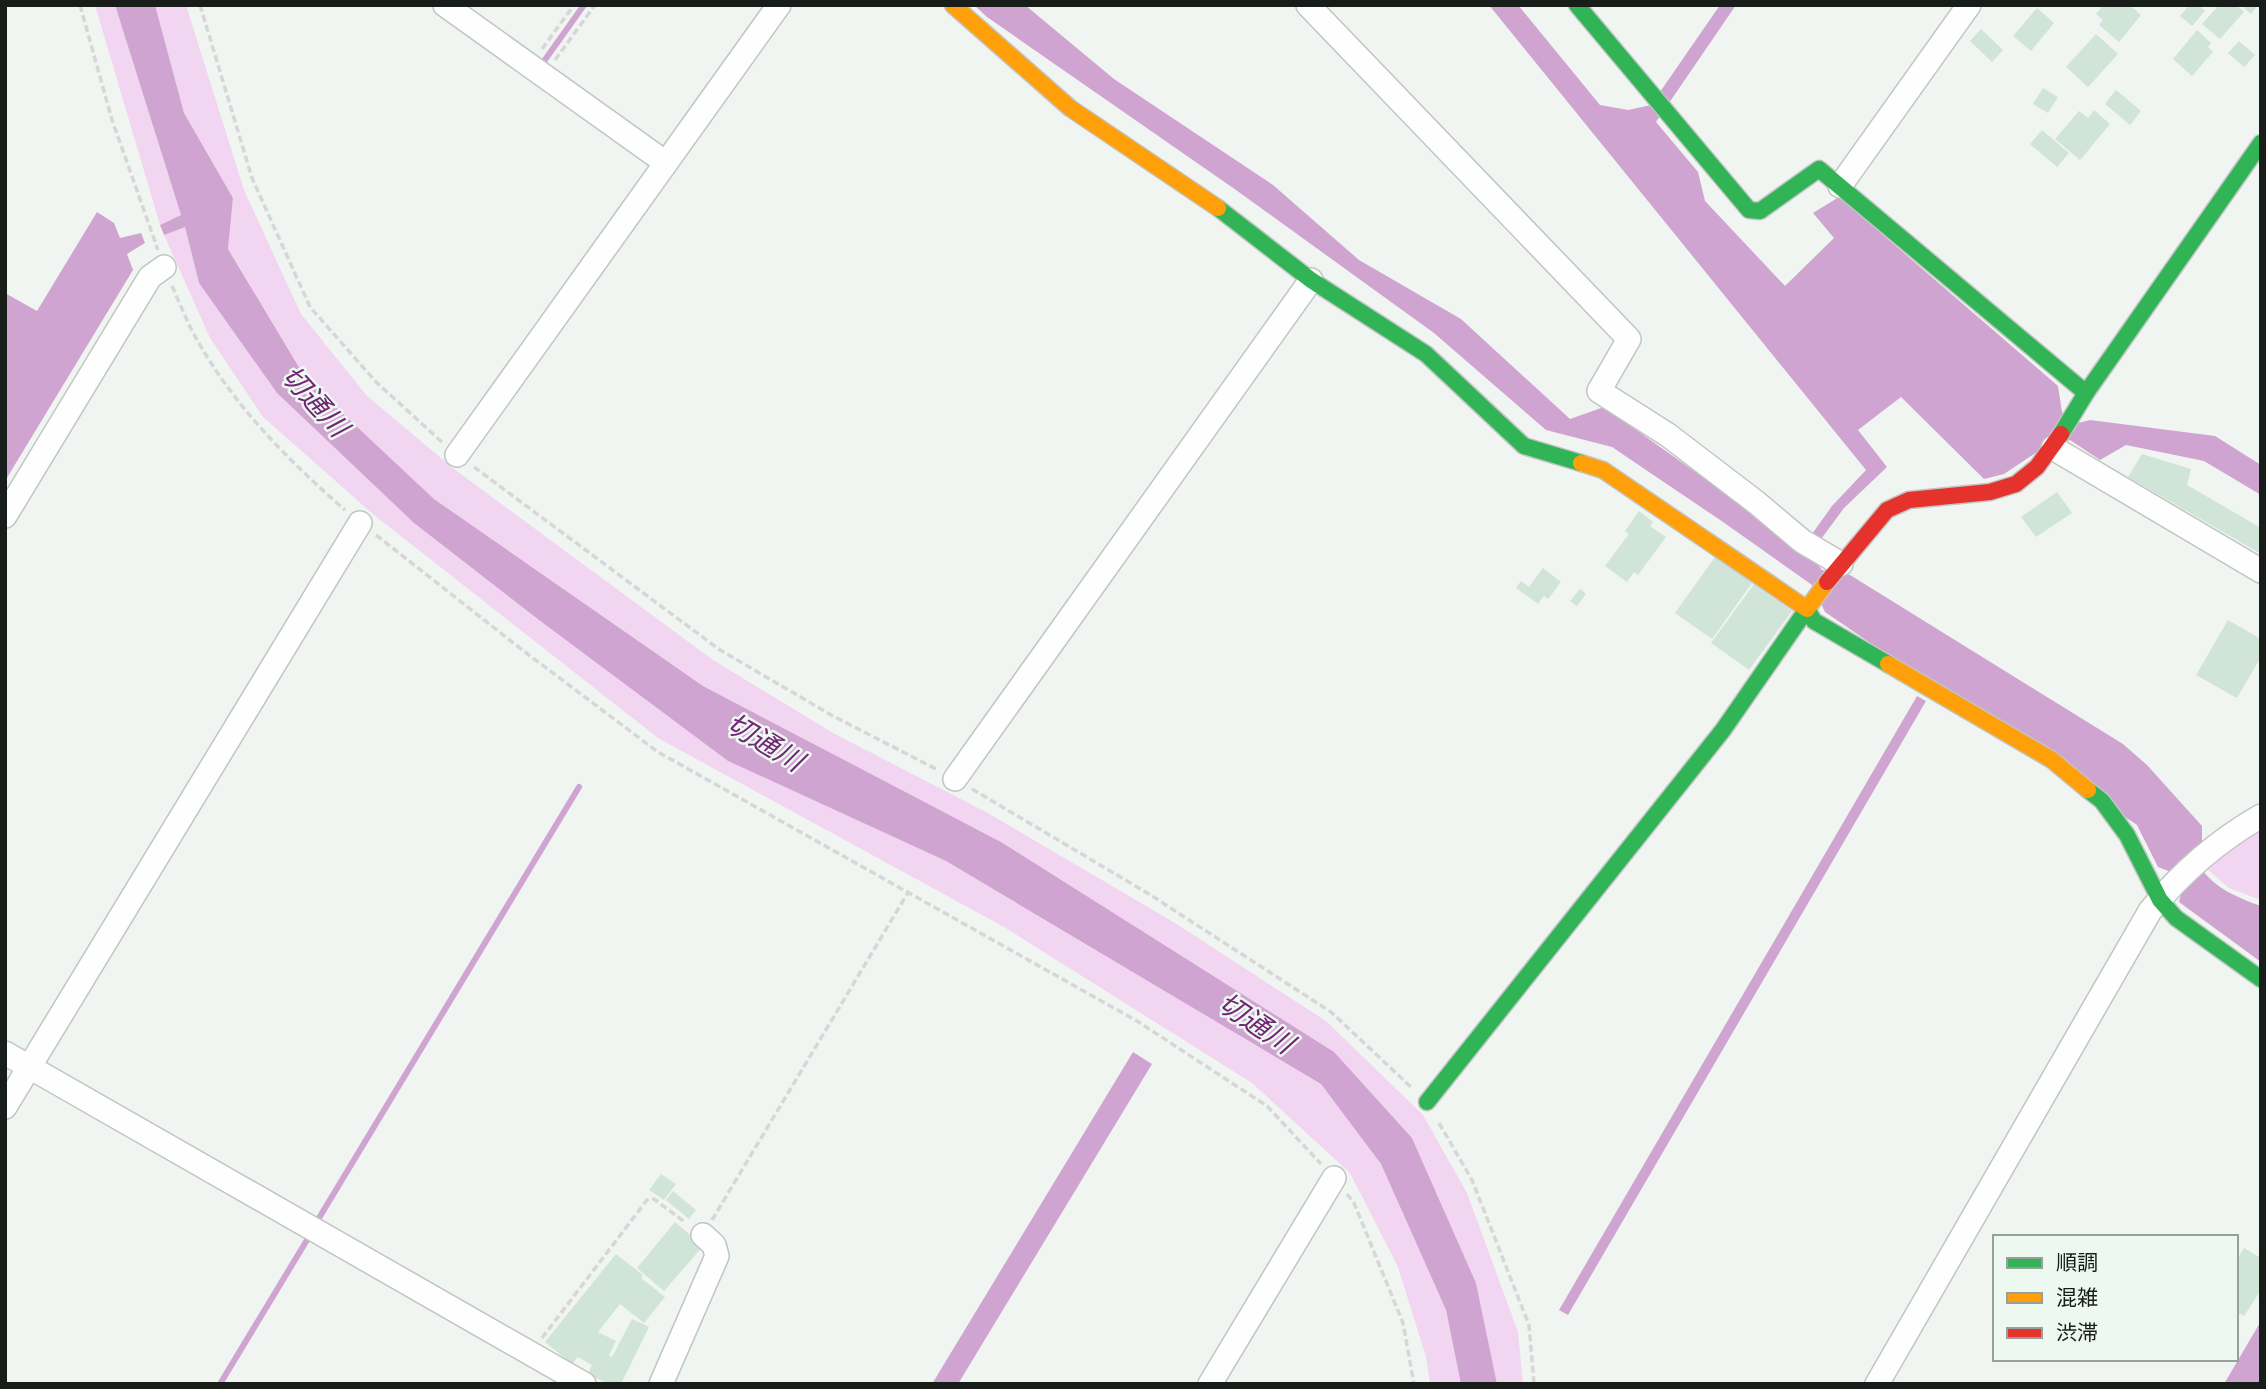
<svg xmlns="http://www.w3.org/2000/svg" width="2266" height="1389" font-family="Cabin,'Noto Sans JP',sans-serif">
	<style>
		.green { fill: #f2d5f1 }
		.water { fill: #d0a4d1 }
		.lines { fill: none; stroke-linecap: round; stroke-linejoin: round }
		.stream { stroke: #d0a4d1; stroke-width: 6 }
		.building { fill: #d0e4d8 }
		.street-casing { stroke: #c1c5c3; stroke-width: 26 }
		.fast-casing { stroke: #c1c5c3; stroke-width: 19 }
		.slow-casing { stroke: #c1c5c3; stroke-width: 19 }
		.jam-casing { stroke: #c1c5c3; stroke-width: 19 }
		.path { stroke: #d6d7d6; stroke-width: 3.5; stroke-dasharray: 7 3.5; stroke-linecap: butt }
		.street { stroke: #fdfefd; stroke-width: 23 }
		.fast { stroke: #30b455; stroke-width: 16 }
		.slow { stroke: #ff9f0a; stroke-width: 16 }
		.jam { stroke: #e5322d; stroke-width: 16 }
		.labels { text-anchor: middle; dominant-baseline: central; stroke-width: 5; stroke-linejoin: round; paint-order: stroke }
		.water-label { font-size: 28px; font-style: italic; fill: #732574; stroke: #edf8f1 }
	</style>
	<rect width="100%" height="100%" fill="#f0f5f2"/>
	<g class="green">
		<polygon points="95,5 115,5 181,215 160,225"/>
		<polygon points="155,5 186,5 244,190 301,314 367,396 454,469 713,660 833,733 986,812 1175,923 1326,1021 1423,1115 1467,1193 1518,1332 1523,1384 1497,1384 1476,1283 1412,1138 1001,842 703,686 434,499 306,379 228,249 233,198 184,113"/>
		<polygon points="185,226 199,283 277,393 414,523 539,620 728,761 946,861 1321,1084 1381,1164 1446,1310 1461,1384 1430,1384 1426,1357 1398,1267 1350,1173 1252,1083 1004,927 658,738 374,515 263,417 210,338 164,235"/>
		<polygon points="2256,831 2261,834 2261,900 2229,888 2206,868"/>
	</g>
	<g class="water">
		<polygon points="115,5 155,5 184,113 233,198 228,249 306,379 434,499 703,686 1001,842 1334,1052 1412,1138 1476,1283 1497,1384 1461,1384 1446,1310 1381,1164 1321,1084 946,861 728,761 539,620 414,523 277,393 199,283 185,227 164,235 160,225 181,215"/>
		<path d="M974 5H1025L1114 79 1273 185 1359 260 1461 319 1570 419 1604 407 1802 548 1832 506 1866 470 1489 5H1518L1600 105 1628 110 1651 105 1720 5H1736L1656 122 1698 172 1705 201 1785 286 1834 238 1813 213 1839 197 2058 386 2062 412 2078 423 2090 420 2215 436 2261 465V495L2204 461 2126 445 2100 460 2070 440 2034 454 2004 474 1984 479 1901 397 1858 430 1887 467 1844 508 1810 554 1822 570 1850 575 2123 744 2147 765 2202 826V842L2192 855C2209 885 2230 895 2261 906V962L2179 902 2183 886 2171 872 2158 867 2137 825 1825 612 1812 585 1723 522 1612 447 1546 430 1434 333 1236 190 987 17Z"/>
		<polygon points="97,212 114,223 120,238 141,233 145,243 127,254 133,270 5,481 5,293 37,311"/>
		<polygon points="1917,696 1926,701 1568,1315 1559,1310"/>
		<polygon points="1133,1052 1152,1064 958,1384 932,1384"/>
		<polygon points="2261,1321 2261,1384 2224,1384"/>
	</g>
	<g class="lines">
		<g class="stream">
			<polyline points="542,64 584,5"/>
			<polyline points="319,1218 579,787"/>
			<polyline points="220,1384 307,1240"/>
		</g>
	</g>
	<g class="building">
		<polygon points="2103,5 2130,5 2141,15 2119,42 2099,25 2103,20 2096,14"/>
		<polygon points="2189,5 2199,5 2205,11 2192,26 2180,16"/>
		<polygon points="2219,5 2236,5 2244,12 2220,39 2202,24"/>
		<polygon points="2241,5 2258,5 2251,14"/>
		<polygon points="2037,8 2054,23 2031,51 2013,36"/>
		<polygon points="1981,29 2003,50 1992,62 1970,41"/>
		<polygon points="2197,30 2211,43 2208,47 2213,52 2192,76 2173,59"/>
		<polygon points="2096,34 2118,54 2088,87 2066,67"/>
		<polygon points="2239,41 2255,55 2244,67 2228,53"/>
		<polygon points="2043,88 2058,97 2048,113 2033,104"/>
		<polygon points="2116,90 2141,111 2130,125 2105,104"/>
		<polygon points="2094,110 2110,124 2080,160 2055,139 2079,111 2088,118"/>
		<polygon points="2042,130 2069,153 2057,167 2030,144"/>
		<polygon points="2142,454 2191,469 2187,485 2261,528 2261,554 2128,477"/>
		<polygon points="2057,492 2072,513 2036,537 2021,517"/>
		<polygon points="1639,511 1653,522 1650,526 1666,537 1638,575 1634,572 1627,582 1605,566 1629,534 1625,531"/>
		<polygon points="1715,557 1752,583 1712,639 1675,613"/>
		<polygon points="1543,568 1561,582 1548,599 1544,596 1538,604 1516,588 1521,581 1529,587"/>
		<polygon points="1754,584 1792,611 1749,670 1711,643"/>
		<polygon points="1580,589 1586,594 1577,606 1570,601"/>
		<polygon points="2228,620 2261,639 2261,657 2237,698 2196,675"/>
		<polygon points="661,1174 676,1184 664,1200 649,1190"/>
		<polygon points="673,1191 696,1210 689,1219 666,1200"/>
		<polygon points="675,1222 703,1246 664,1291 637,1268"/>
		<polygon points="2244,1248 2261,1258 2261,1290 2244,1316 2236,1312 2236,1261"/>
		<polygon points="616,1254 643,1275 641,1278 665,1297 644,1323 620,1304 598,1332 616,1341 609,1355 612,1357 632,1319 649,1327 621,1384 608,1384 588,1374 592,1365 578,1357 572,1364 545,1342"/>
	</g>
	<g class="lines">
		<defs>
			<g id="street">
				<polyline points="445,5 666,163"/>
				<polyline points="1308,5 1629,339 1599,391 1668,435 1757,503 1802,541 1841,564"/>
				<polyline points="1840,186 1969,5"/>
				<polyline points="2053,448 2261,571"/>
				<polyline points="457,455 779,5"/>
				<polyline points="5,516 150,277 164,267"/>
				<polyline points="955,779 1311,280"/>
				<polyline points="5,1053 584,1384"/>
				<polyline points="5,1107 360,523"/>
				<polyline points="661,1384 717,1256 714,1245 703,1235"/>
				<polyline points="1210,1384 1334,1178"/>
				<path d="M1877 1384 2150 911C2180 874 2219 840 2261 816"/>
			</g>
			<g id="fast">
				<polyline points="1577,5 1749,210 1760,211 1819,169 2086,393"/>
				<polyline points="1218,208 1311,280 1426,354 1524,446 1581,463"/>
				<polyline points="2061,434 2086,393 2261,143"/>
				<polyline points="2088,790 2102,801 2127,835 2160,900 2176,918 2261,979"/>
				<polyline points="1427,1102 1723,730 1807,609 1814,621 1888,664"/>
			</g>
			<g id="slow">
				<polyline points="953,5 1070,108 1218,208"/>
				<polyline points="1581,463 1603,470 1807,609 1827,582"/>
				<polyline points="1888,664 2052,760 2088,790"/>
			</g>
			<polyline id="jam" points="1827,582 1887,510 1909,500 1990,492 2016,484 2037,467 2061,434"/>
		</defs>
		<use href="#street" class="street-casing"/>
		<use href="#fast" class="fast-casing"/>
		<use href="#slow" class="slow-casing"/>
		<use href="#jam" class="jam-casing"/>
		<g class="path">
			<polyline points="80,5 112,120 158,250"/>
			<polyline points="200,5 252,178 310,307 376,382 443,443"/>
			<polyline points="542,49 574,5"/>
			<polyline points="555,60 595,5"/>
			<path d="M172 286C181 306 189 327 200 345 237 409 290 462 345 510"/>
			<polyline points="474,467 720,650 833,716 938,770"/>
			<polyline points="376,535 525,652 658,752 1137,1021 1267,1106 1321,1164"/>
			<polyline points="972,789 1149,894 1331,1012 1411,1087"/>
			<polyline points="1439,1123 1472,1180 1529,1325 1534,1384"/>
			<polyline points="1347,1194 1354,1203 1403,1323 1414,1384"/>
			<polyline points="712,1220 909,891"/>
			<polyline points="542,1338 647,1200 654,1199 686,1223"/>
		</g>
		<use href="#street" class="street"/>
		<use href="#fast" class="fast"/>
		<use href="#slow" class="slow"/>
		<use href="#jam" class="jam"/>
	</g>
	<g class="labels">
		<g class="water-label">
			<text transform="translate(315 401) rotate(48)">切通川</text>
			<text transform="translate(765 742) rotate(31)">切通川</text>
			<text transform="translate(1256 1023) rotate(34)">切通川</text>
		</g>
	</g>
	<rect width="2266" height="1389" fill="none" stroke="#191d1a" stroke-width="14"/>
	<rect x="1993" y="1235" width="245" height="126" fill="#edf8f1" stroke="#98a09b" stroke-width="2"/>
	<rect x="2007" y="1258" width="35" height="10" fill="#30b455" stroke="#98a09b" stroke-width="2"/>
	<text x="2056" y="1270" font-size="21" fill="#191d1a">順調</text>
	<rect x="2007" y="1293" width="35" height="10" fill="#ff9f0a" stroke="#98a09b" stroke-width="2"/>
	<text x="2056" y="1305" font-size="21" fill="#191d1a">混雑</text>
	<rect x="2007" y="1328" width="35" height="10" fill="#e5322d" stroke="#98a09b" stroke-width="2"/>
	<text x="2056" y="1340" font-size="21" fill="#191d1a">渋滞</text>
</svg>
